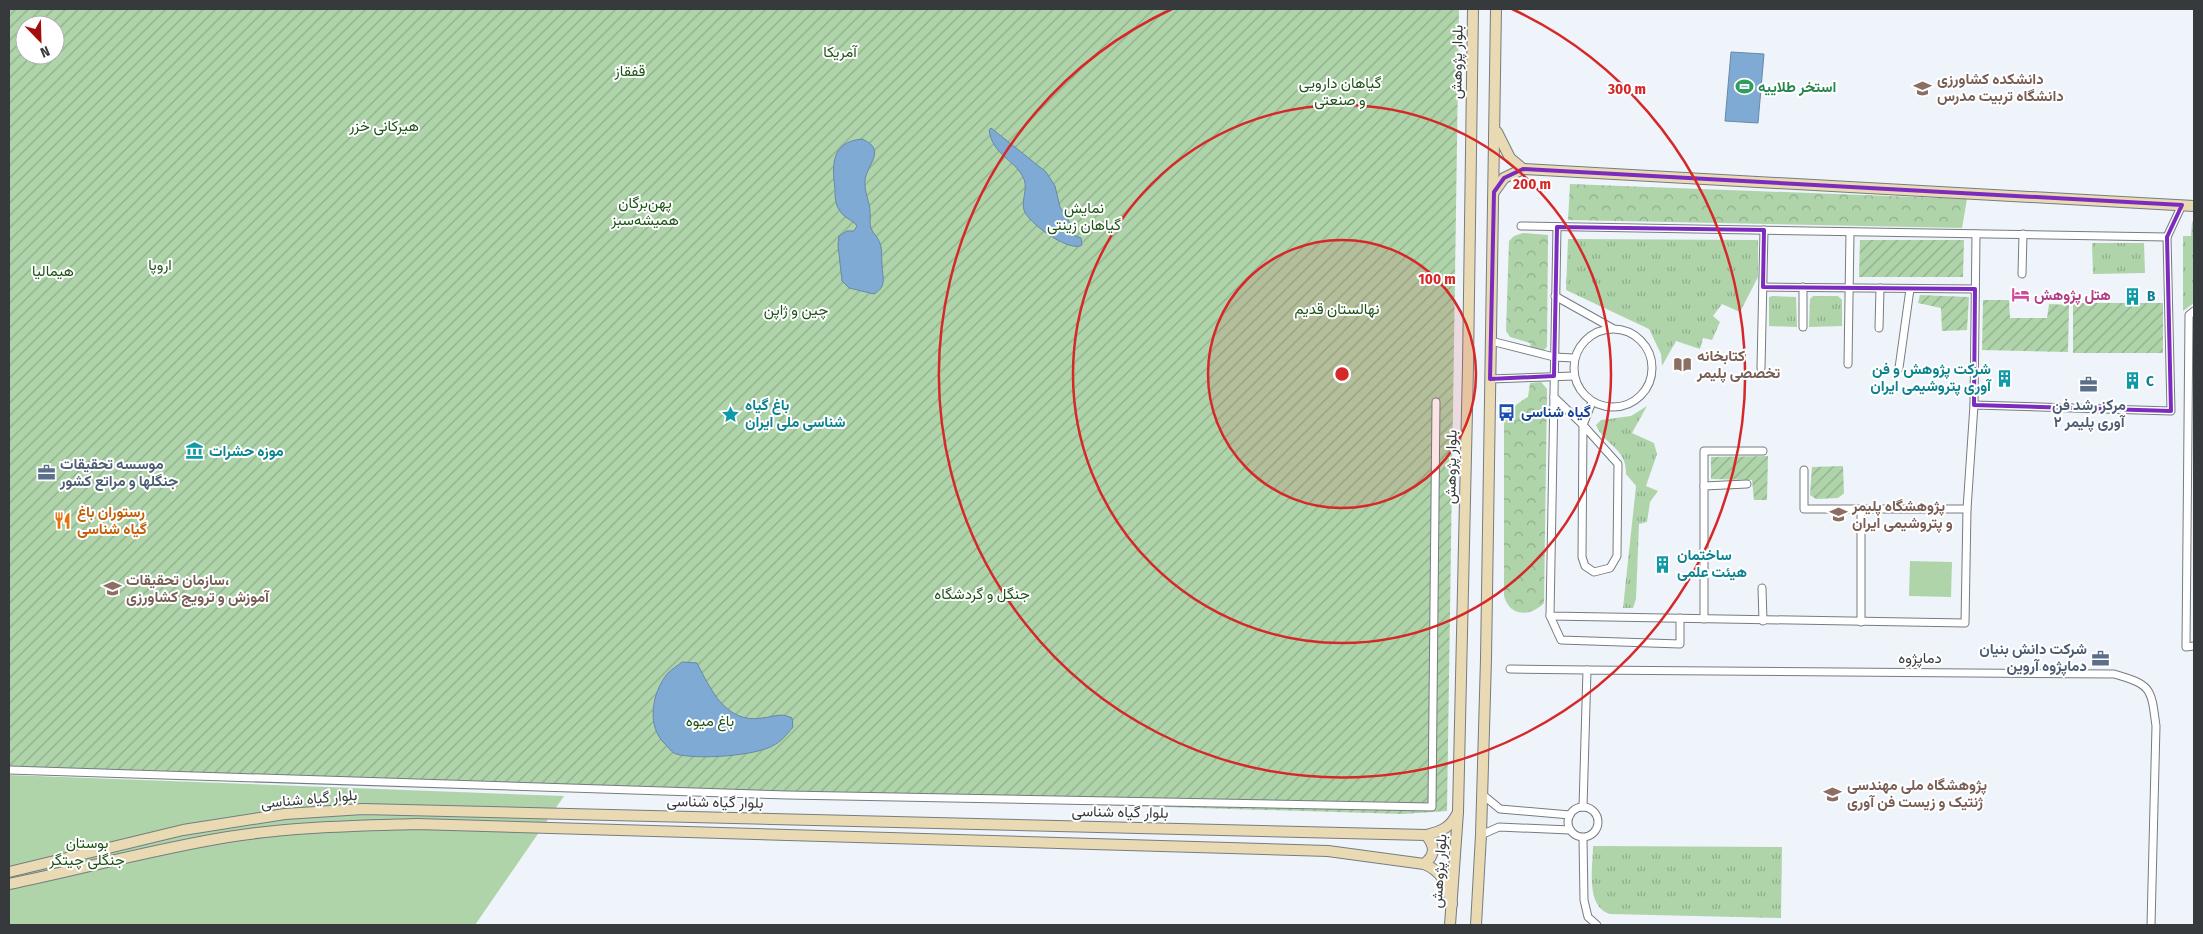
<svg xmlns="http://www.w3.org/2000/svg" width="2203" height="934" font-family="'Fira Sans Condensed',Vazirmatn,sans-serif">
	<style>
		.grass { fill: url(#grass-tufts) }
		.forest { fill: url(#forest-crowns) }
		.park { fill: #afd4aa }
		.garden { fill: url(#garden-furrows); fill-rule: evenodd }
		.water { fill: #7faad4; stroke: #6988a6 }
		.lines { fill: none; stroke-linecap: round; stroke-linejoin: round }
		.street-casing { stroke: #767c81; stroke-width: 9 }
		.secondary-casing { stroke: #767c81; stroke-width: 12 }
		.street { stroke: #fff; stroke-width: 7 }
		.secondary { stroke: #e9dab3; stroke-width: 10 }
		.marked { fill: none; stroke: #7b2cbf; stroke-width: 4; stroke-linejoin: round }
		.ring { fill: none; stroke: #d62828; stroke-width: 2.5 }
		.labels { text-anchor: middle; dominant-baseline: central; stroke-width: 4; stroke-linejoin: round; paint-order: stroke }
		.park-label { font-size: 15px; fill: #1d5217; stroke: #fff }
		.street-label { font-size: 15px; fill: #373a3c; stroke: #fff }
		.education-label { font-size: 15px; font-weight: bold; fill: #785e54; stroke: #fff; text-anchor: start }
		.leisure-label { font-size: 15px; font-weight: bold; fill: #27864d; stroke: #fff; text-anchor: start }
		.hotel-label { font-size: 15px; font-weight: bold; fill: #b23c85; stroke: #fff; text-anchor: start }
		.culture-label { font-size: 15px; font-weight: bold; fill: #0d838f; stroke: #fff; text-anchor: start }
		.service-label { font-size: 15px; font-weight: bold; fill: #4e5e75; stroke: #fff }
		.transit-label { font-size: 15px; font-weight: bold; fill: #164399; stroke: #fff; text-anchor: start }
		.food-label { font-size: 15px; font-weight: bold; fill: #c56008; stroke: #fff; text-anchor: start }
		.centre { fill: #d62828; stroke: #fff; stroke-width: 2.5 }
		.ring-label { font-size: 15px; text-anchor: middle; font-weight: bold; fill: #d62828; stroke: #fff; stroke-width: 4; stroke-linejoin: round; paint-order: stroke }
	</style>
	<defs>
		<pattern id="grass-tufts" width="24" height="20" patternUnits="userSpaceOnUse" patternTransform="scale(1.25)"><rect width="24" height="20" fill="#afd4aa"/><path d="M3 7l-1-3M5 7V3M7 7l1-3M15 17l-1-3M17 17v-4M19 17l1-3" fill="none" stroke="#8fad8c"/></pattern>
		<pattern id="forest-crowns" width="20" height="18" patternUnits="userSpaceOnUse" patternTransform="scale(1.25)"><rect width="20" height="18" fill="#afd4aa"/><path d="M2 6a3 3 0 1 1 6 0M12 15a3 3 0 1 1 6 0" fill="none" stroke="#8fad8c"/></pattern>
		<pattern id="garden-furrows" width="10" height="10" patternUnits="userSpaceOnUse" patternTransform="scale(1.25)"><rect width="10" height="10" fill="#afd4aa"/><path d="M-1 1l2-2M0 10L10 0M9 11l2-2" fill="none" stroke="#8fad8c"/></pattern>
	</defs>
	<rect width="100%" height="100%" fill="#eef4fa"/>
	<g class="grass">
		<polygon points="2192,221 2194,223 2194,303 2183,311 2183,236 2191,236"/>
		<polygon points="1568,239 1758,240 1758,277 1740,312 1722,304 1713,316 1720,322 1712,340 1703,338 1700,349 1676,341 1662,366 1661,354 1649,329 1566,290"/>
		<polygon points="2092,243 2144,243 2145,273 2093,274"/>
		<polygon points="1773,296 1796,297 1797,327 1769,326 1769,297"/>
		<polygon points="1813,296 1838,296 1842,300 1842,326 1809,327 1810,299"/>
		<path d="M1647 406 1632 433 1654 443 1657 454 1646 486 1658 491 1650 502 1647 522 1639 524 1636 599 1633 608H1623L1636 486 1626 474C1627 448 1604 445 1596 425L1601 420 1631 416Z"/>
		<path d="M1593 846 1782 847 1781 918 1610 914C1585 906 1593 867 1593 846Z"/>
	</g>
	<g class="forest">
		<polygon points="1570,184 1967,199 1962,228 1568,220"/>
		<polygon points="1523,233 1548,235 1547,347 1543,351 1531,348 1530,343 1510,337 1506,331 1509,241 1514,236"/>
		<path d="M1541 382 1547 389 1544 603C1530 617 1510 617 1504 596V411C1512 410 1520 401 1528 397L1530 383Z"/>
	</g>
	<g class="park">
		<polygon points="1910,561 1952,562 1951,597 1909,596"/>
		<polygon points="9,775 564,796 475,925 9,925"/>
	</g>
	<g class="garden">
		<path d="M9 9H1459L1447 811 1403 814 9 773ZM25 25H55V55H25Z"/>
		<polygon points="1860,240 1964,240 1963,277 1859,277"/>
		<polygon points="1920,295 1969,297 1967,330 1942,331 1941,308 1918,303"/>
		<polygon points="1983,300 2009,300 2010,318 2047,318 2049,304 2069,305 2068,352 1982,350"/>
		<rect x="2073" y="303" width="90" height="50"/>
		<polygon points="1768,456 1767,500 1754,500 1752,480 1711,479 1711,457"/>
		<polygon points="1843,466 1844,493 1838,498 1816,499 1810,495 1812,467"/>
	</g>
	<g class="water">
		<polygon points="1731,52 1764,54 1758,123 1725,121"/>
		<path d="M991 128 1046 172 1055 186 1060 207 1075 231 1073 235 1081 238 1082 245 1080 246C1066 250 1028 223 1024 210 1021 200 1028 190 1024 179 1014 158 993 156 989 130Z"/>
		<path d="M862 139C888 150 866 165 865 181 864 192 870 202 870 212 871 217 869 224 871 228 872 232 877 236 879 241 883 249 881 255 882 263 882 277 888 286 874 294L849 288 842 281 838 245 839 236 847 231H854L857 226C853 220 844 218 840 211 835 205 835 196 835 189 832 164 831 142 862 139Z"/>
		<path d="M682 662 697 663C711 690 726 724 762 718 774 717 780 712 792 718L793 727C788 733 782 741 774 745 757 756 696 760 676 754 672 753 668 747 665 744 646 726 652 693 667 674 671 670 677 666 682 662Z"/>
	</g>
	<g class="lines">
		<defs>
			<g id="street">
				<polyline points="1521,226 2167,237"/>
				<polyline points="1557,227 1550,616 1965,623 1967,509 1974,405 2171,411 2167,237 2182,205"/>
				<polyline points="2022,274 2023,234"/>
				<polyline points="1763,287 1975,289"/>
				<polyline points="1555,296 1612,328"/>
				<polyline points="2194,311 2189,315 2186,647 2194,646"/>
				<polyline points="1803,327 1803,287"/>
				<polyline points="1879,328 1880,288"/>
				<circle cx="1613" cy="368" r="39"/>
				<polyline points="1491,341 1554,357 1574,358"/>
				<polyline points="1848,364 1850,232"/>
				<polyline points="1761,368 1764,230"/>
				<polyline points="1899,368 1910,289"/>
				<polyline points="1490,379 1574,376"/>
				<polyline points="1554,397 1583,425 1592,402"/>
				<polyline points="1974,405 1976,234"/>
				<polygon points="1583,425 1618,464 1617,556 1610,568 1594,572 1585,566 1582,557"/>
				<polyline points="1804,470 1804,509 1861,509 1861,622"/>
				<polyline points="1704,486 1747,484"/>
				<polyline points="1861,509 1967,509"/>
				<polyline points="1762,588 1763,621"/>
				<polyline points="1550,616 1561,640 1680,644 1680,618"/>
				<polyline points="1704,619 1704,451 1763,451"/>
				<polyline points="1510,669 1587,670"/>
				<polyline points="9,770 787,795 1432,807 1436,402"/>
				<polyline points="1483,795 1500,809 1570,815"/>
				<circle cx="1583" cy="822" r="15"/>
				<path d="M1583 807 1587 670 2114 674C2152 685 2151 688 2156 726L2151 925"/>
				<polyline points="1481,835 1499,827 1570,830"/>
				<polyline points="1583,838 1584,900 1588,917 1597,925"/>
			</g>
			<g id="secondary">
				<polyline points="1497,132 1510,158 1523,169"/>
				<polyline points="1494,192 1504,178 1523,169 2194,206"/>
				<path d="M1424 864C1436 855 1435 846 1426 835"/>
				<path d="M9 872 183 830 285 814 363 809 1426 835C1443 831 1451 827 1458 812"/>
				<path d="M9 884C82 869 154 849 228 837 290 827 354 826 417 824L1328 851 1424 864C1444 872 1446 885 1452 904"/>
				<polyline points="1450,925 1458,812 1468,366 1473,9"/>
				<polyline points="1476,925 1481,835 1486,659 1496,9"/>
			</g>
		</defs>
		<use href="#street" class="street-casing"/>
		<use href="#secondary" class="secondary-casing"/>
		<use href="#street" class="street"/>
		<use href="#secondary" class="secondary"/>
	</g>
	<path class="marked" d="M1523 169 2182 205 2167 237 2171 411 1974 405 1975 289 1763 287 1764 230 1557 227 1554 376 1490 379 1494 192 1504 178Z"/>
	<circle cx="1342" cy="374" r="134" fill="#d62828" fill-opacity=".12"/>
	<g class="ring">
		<circle cx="1342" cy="374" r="134"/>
		<circle cx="1342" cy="374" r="269"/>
		<path d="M1512 9A403 403 0 1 1 1172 9"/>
	</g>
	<defs>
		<symbol id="stadium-bare" viewBox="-9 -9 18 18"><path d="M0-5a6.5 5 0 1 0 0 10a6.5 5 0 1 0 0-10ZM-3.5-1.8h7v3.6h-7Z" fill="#2e9e5b" stroke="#fff" stroke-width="2.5" paint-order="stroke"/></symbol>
		<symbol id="university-bare" viewBox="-9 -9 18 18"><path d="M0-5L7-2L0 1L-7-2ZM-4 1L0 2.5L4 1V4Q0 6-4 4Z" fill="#8d6e63" stroke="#fff" stroke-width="2.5" paint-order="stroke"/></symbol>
		<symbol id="hotel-bare" viewBox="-9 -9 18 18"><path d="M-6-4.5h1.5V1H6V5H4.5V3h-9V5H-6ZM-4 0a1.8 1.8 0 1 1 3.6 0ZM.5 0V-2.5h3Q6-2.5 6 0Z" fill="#d1479c" stroke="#fff" stroke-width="2.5" paint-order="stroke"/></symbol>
		<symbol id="building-bare" viewBox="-9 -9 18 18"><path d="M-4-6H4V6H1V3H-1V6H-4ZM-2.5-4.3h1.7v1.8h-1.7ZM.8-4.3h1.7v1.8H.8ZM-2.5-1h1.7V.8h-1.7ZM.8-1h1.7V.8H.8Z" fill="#0f9aa8" stroke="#fff" stroke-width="2.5" paint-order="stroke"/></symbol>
		<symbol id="library-bare" viewBox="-9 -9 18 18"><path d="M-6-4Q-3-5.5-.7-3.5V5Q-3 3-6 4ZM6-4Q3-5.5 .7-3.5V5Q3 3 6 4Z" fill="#8d6e63" stroke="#fff" stroke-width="2.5" paint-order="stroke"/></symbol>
		<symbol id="office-bare" viewBox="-9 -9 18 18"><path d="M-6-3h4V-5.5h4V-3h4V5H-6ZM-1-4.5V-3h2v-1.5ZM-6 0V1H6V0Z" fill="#5c6f8a" stroke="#fff" stroke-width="2.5" paint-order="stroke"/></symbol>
		<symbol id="bus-bare" viewBox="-9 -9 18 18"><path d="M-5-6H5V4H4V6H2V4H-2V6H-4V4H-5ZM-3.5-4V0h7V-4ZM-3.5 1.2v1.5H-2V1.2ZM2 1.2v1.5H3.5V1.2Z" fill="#1a4fb4" stroke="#fff" stroke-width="2.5" paint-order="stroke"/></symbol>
		<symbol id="sight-bare" viewBox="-9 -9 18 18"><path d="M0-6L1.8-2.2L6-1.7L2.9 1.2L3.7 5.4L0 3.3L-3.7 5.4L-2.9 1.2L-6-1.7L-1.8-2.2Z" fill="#0f9aa8" stroke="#fff" stroke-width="2.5" paint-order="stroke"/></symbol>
		<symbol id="museum-bare" viewBox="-9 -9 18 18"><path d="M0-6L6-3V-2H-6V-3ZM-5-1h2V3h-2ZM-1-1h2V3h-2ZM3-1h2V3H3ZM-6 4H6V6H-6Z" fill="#0f9aa8" stroke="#fff" stroke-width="2.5" paint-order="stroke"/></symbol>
		<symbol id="restaurant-bare" viewBox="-9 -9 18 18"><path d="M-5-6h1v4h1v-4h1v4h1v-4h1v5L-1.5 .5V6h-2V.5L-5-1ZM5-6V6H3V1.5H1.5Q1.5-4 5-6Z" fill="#e8710a" stroke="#fff" stroke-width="2.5" paint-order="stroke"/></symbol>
	</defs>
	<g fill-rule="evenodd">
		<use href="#stadium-bare" x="1732" y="74" width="25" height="25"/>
		<use href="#university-bare" x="1910" y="76" width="25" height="25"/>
		<use href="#hotel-bare" x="2008" y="282" width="25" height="25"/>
		<use href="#building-bare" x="2120" y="284" width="25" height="25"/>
		<use href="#library-bare" x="1670" y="352" width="25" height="25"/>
		<use href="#building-bare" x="1992" y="366" width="25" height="25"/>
		<use href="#building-bare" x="2120" y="368" width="25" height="25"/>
		<use href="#office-bare" x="2076" y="372" width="25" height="25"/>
		<use href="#bus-bare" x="1494" y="400" width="25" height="25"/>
		<use href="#sight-bare" x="718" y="402" width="25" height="25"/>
		<use href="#museum-bare" x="182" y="438" width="25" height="25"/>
		<use href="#office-bare" x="34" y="460" width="25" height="25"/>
		<use href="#university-bare" x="1826" y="502" width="25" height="25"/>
		<use href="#restaurant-bare" x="50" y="508" width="25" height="25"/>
		<use href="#building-bare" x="1650" y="552" width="25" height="25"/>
		<use href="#university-bare" x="100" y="576" width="25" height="25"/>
		<use href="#office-bare" x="2088" y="646" width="25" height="25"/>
		<use href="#university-bare" x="1820" y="782" width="25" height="25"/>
	</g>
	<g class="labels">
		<g class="park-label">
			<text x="840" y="52">آمریکا</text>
			<text x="630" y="71">قفقاز</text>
			<text x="1340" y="83">گیاهان دارویی<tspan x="1340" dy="17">و صنعتی</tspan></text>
			<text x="384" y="126">هیرکانی خزر</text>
			<text x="645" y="203">پهن‌برگان<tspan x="645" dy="17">همیشه‌سبز</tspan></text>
			<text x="1084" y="208">نمایش<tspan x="1084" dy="17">گیاهان زینتی</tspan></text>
			<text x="160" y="265">اروپا</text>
			<text x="53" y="271">هیمالیا</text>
			<text x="1337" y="309">نهالستان قدیم</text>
			<text x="796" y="310">چین و ژاپن</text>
			<text x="982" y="594">جنگل و گردشگاه</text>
			<text x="710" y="721">باغ میوه</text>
			<text x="87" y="843">بوستان<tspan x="87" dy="17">جنگلی چیتگر</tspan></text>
		</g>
		<g class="street-label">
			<text transform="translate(1457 62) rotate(-89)">بلوار پژوهش</text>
			<text transform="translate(1451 467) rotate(-89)">بلوار پژوهش</text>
			<text x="1920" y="658">دماپژوه</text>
			<text transform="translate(309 799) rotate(-5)">بلوار گیاه شناسی</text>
			<text transform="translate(715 802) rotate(1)">بلوار گیاه شناسی</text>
			<text transform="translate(1120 812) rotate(1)">بلوار گیاه شناسی</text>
			<text transform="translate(1439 871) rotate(-86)">بلوار پژوهش</text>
		</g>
		<g class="education-label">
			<text x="1937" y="79">دانشکده کشاورزی<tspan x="1937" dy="17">دانشگاه تربیت مدرس</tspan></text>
			<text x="1697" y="356">کتابخانه<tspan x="1697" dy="17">تخصصی پلیمر</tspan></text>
			<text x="1852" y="506">پژوهشگاه پلیمر<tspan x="1852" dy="17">و پتروشیمی ایران</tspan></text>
			<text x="126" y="580">سازمان تحقیقات،<tspan x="126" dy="17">آموزش و ترویج کشاورزی</tspan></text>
			<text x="1847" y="785">پژوهشگاه ملی مهندسی<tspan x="1847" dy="17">ژنتیک و زیست فن آوری</tspan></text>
		</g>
		<g class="leisure-label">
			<text x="1758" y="87">استخر طلاییه</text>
		</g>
		<g class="hotel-label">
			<text x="2034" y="295">هتل پژوهش</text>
		</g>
		<g class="culture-label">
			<text x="2147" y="296">B</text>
			<text x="1991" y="369" text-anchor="end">شرکت پژوهش و فن<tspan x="1991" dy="17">آوری پتروشیمی ایران</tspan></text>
			<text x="2146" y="381">C</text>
			<text x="745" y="405">باغ گیاه‌<tspan x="745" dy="17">شناسی ملی ایران</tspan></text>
			<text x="209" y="451">موزه حشرات</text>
			<text x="1677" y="555">ساختمان<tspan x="1677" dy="17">هیئت علمی</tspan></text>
		</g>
		<g class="service-label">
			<text x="2089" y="405">مرکز رشد فن<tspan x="2089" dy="17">آوری پلیمر ۲</tspan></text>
			<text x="60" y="464" text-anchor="start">موسسه تحقیقات<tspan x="60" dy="17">جنگلها و مراتع کشور</tspan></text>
			<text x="2087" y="649" text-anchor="end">شرکت دانش بنیان<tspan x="2087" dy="17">دماپژوه آروین</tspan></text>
		</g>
		<g class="transit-label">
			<text x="1521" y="412">گیاه شناسی</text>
		</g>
		<g class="food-label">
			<text x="77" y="512">رستوران باغ<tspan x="77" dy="17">گیاه شناسی</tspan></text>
		</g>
	</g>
	<circle cx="1342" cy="374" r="8" class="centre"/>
	<g class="ring-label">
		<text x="1627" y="94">300 m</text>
		<text x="1532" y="189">200 m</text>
		<text x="1437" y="284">100 m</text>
	</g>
	<rect width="2203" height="934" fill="none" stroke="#373a3c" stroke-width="20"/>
	<g transform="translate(40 40) rotate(157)"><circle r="24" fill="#ffffff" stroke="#afb0b1"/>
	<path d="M0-4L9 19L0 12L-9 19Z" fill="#a40d0e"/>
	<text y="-8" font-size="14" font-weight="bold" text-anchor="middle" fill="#373a3c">N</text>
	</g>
</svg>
